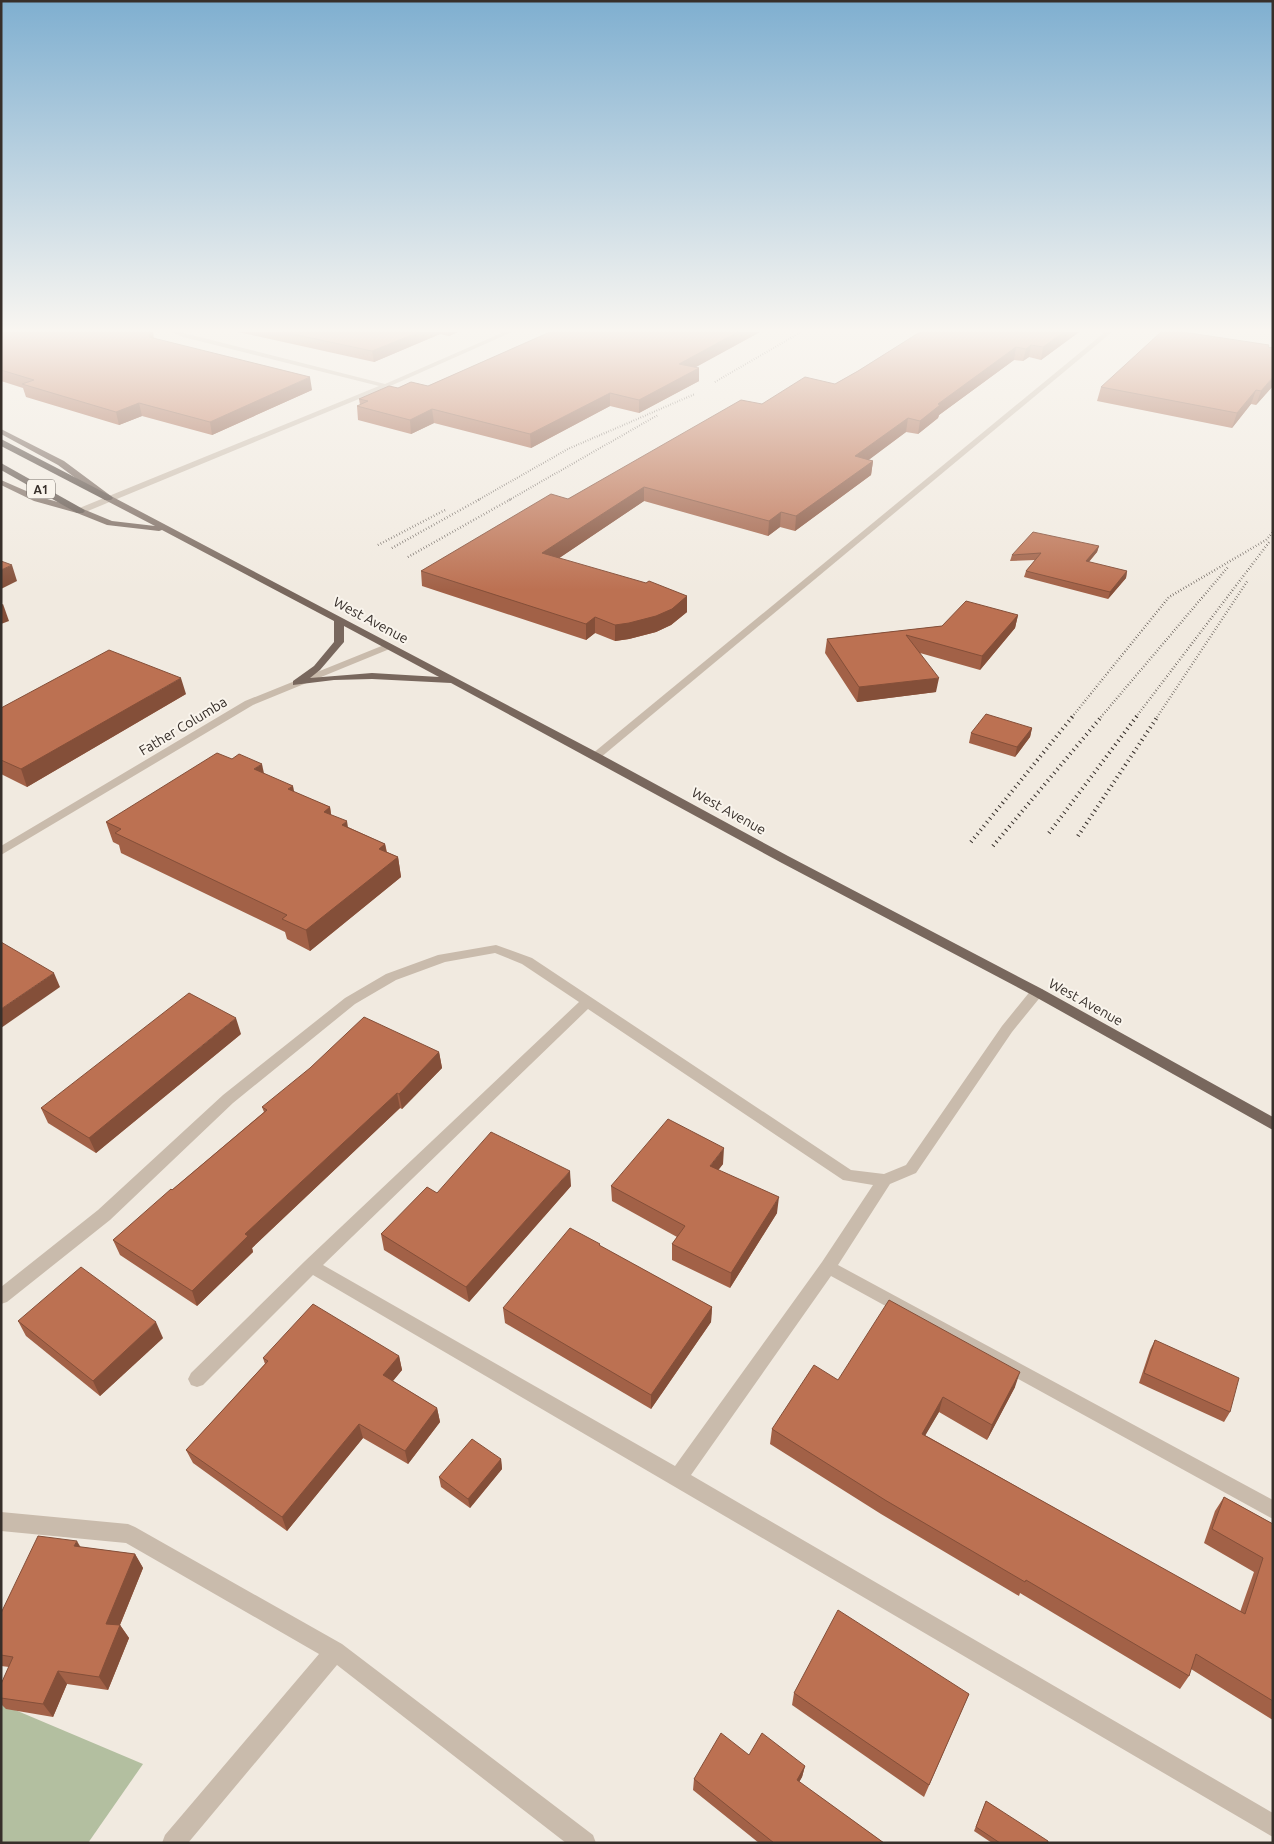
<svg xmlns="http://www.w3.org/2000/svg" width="1274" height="1844" font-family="Ubuntu,sans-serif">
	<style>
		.green { fill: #b3bfa0 }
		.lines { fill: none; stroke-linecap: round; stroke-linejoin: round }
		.street { fill: #c9bbac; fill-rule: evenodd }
		.primary { fill: #78675d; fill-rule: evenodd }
		.highway { fill: #574a42; fill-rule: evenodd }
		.rail-far2 { stroke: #372f2a; stroke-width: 2; stroke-dasharray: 0.5 2; stroke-linecap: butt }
		.rail-far1 { stroke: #372f2a; stroke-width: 2.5; stroke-dasharray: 0.5 2.5; stroke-linecap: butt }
		.rail { stroke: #372f2a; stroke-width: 4; stroke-dasharray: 1 4; stroke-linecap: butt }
		.wall { fill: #a26147 }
		.shaded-wall { fill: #844f39 }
		.building { fill: #bc7152; stroke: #844f39 }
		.labels { text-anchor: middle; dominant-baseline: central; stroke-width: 4; stroke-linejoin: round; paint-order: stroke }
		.shield { fill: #f9f4ec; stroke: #716a64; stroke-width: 1 }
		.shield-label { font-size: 12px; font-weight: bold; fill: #372f2a }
		.street-label { font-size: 14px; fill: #372f2a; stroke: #f9f4ec }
	</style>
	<rect width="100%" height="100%" fill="#f1eae0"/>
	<polygon class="green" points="1,1704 143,1764 88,1843 1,1843"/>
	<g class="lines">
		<g class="street">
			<polygon points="172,332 180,332 385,384 504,332 512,332 388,387 83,513 77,513 77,509 379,386 183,337"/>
			<polygon points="1105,332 1112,332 600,758 592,758 591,756 592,754"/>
			<polygon points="389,643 394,646 392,648 253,705 1,855 1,846 245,701"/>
			<path d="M496 945 532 958 851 1170 884 1174 906 1165 1002 1026 1032 989H1042L1044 992 1042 995 1012 1032 916 1173 890 1184 838 1265 1273 1500V1519L831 1276 691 1475 1273 1813V1837L313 1275 203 1385 197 1387 191 1385 188 1379 191 1373 305 1261 579 1002 522 964 495 953 445 962 396 980 355 1004 233 1103 110 1220 7 1302 1 1304V1287L98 1210 223 1095 345 998 386 974 438 955ZM588 1009 843 1180 873 1185 822 1262 675 1466 323 1265Z"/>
			<polygon points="1,1512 128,1524 135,1527 342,1644 593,1835 596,1843 566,1843 337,1665 188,1843 162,1843 165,1835 319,1654 126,1543 1,1531"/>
		</g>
		<path class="primary" d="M1 429 64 461 111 496 600 754 788 856 1042 989 1273 1117V1130L1032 995 780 862 451 683 372 679 334 680 293 685V681L314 666 334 642V621L162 530 159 531 107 525 77 513 34 501 1 485V480L40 497 83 509 112 521 155 526 105 500 58 465 1 434ZM344 626 439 677 372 673 310 678 320 670 344 642Z"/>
		<g class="highway">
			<polygon points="1,439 111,496 113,498 111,500 105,500 1,446"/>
			<polygon points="1,463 83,509 85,511 83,513 77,513 1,470"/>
		</g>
		<g class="rail-far2">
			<polyline points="715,382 801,332"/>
			<polyline points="478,500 568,449 695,394"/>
			<polyline points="509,500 658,415"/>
		</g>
		<g class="rail-far1">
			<polyline points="378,545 445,510"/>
			<polyline points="392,548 480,499"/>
			<polyline points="408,557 511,499"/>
			<polyline points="1072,717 1169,597 1266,540 1273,532"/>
			<polyline points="1101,717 1228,567"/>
			<polyline points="1136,717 1270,541"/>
			<polyline points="1157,717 1248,580"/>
		</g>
		<g class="rail">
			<polyline points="1049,833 1137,716"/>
			<polyline points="1078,836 1158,716"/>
			<polyline points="971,842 1073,716"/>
			<polyline points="993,846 1102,716"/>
		</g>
	</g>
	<g class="wall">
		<polygon points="1,332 154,338 312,390 212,435 142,416 119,425 26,397 23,388 1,381"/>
		<polygon points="238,332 458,332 449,336 440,334 374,362"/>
		<polygon points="550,332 760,332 695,367 699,368 699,381 639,413 610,406 531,448 434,423 411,434 358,420 357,406 360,405 359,399 398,388 428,386"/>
		<polygon points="920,332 1079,332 1041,360 1029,357 1023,361 1014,360 939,415 938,418 918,434 906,432 868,460 873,461 871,475 795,531 780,527 768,536 644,501 559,558 687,612 671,625 656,632 629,639 615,641 595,633 586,640 422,586 421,571 762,404 835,384 858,371"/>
		<polygon points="1273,386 1256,405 1251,404 1232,428 1097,401 1101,387"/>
		<polygon points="1099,546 1097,552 1089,562 1127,571 1126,578 1108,599 1024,577 1026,571 1035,560 1010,561 1012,555"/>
		<polygon points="1018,615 1015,628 980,670 920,653 936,692 857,702 825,653 827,639 942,626"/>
		<polygon points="186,694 27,787 1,774 1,708"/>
		<polygon points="1032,728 1030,737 1015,757 969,743 971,733"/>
		<polygon points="264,774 294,792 330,807 331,815 348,827 385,844 387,852 398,857 401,877 310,951 287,939 285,932 121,853 119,845 113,842 106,822"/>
		<polygon points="241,1034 96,1153 48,1123 41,1108"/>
		<polygon points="439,1052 442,1068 402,1109 400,1108 252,1248 253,1252 197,1306 120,1255 113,1240 264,1112 262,1107"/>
		<polygon points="723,1164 718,1170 777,1213 730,1288 672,1260 672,1244 677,1237 612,1201 611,1186"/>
		<polygon points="571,1186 469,1302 384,1250 381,1234 437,1193"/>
		<polygon points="600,1246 712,1307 711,1322 651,1409 505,1323 503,1308"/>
		<polygon points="18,1321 163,1338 100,1396 26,1336"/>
		<polygon points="1155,1340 1230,1412 1224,1422 1139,1383 1150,1350"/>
		<polygon points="399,1356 402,1370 393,1381 437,1408 440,1422 408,1464 363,1438 287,1531 193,1463 186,1450 265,1364 263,1358"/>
		<polygon points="838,1380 1015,1387 987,1440 939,1412 925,1435 1240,1612 1254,1572 1204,1543 1215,1511 1224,1497 1273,1524 1273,1720 1191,1669 1189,1676 1180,1689 1020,1593 1019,1596 881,1514 770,1444 772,1429"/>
		<polygon points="501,1459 502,1469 470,1508 441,1487 439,1477"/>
		<polygon points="80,1547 135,1554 143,1568 120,1625 129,1638 108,1690 67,1684 53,1717 6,1709 1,1704 1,1684 9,1667 1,1666 1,1613"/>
		<polygon points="794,1693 969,1694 924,1797 792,1705"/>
		<polygon points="749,1755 805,1766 802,1777 799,1782 884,1843 759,1843 693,1790 694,1779"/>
		<polygon points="986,1801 1048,1843 992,1843 974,1831"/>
	</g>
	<g class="shaded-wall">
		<polygon points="150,332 153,332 154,339 149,337"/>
		<polygon points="419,332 440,332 440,334 374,362 372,351"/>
		<polygon points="448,332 458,332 449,336"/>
		<polygon points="738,332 760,332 678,377 679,364"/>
		<polygon points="1064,332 1079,332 1041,360 1043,347"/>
		<polygon points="1031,345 1029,357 1023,361 1026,349"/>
		<polygon points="1016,347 1014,360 939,415 938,418 918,434 920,421 938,404"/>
		<polygon points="699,368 699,381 639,413 639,400"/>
		<polygon points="310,377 312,390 212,435 210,422"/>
		<polygon points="1273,377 1273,386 1256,405 1261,391"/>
		<polygon points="1256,390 1251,404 1232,428 1237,413"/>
		<polygon points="610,393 610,406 531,448 530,434"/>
		<polygon points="139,403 142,416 119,425 116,412"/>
		<polygon points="432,409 434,423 411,434 410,420"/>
		<polygon points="908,418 906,432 854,471 855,456"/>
		<polygon points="873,461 871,475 795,531 796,516"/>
		<polygon points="644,487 644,501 543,569 542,553"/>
		<polygon points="781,512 780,527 768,536 769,521"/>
		<polygon points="1099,546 1097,552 1084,567 1086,561"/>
		<polygon points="12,565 17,581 1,589 1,570"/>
		<polygon points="1127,571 1126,578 1108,599 1110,592"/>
		<polygon points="687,596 687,612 671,625 656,632 629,639 615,641 615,625"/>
		<polygon points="3,604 9,621 1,624 1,605"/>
		<polygon points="1018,615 1015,628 980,670 982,656"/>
		<polygon points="595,617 595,633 586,640 586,624"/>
		<polygon points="181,678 186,694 27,787 21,769"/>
		<polygon points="939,678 936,692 857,702 859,687"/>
		<polygon points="1032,728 1030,737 1015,757 1017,747"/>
		<polygon points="262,764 266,783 254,769"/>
		<polygon points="293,786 297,805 288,789"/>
		<polygon points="330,807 333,827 324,812"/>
		<polygon points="347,821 350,841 342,825"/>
		<polygon points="385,844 388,863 379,849"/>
		<polygon points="398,857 401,877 310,951 306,930"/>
		<polygon points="54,973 60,987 1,1028 1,1009"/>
		<polygon points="236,1018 241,1034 96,1153 89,1138"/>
		<polygon points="439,1052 442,1068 402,1109 399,1094"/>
		<polygon points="397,1093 400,1108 252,1248 253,1252 197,1306 192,1291 245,1234"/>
		<polygon points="724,1148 723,1164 709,1182 710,1166"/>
		<polygon points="570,1171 571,1186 469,1302 466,1287"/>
		<polygon points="779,1197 777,1213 730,1288 731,1273"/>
		<polygon points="712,1307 711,1322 651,1409 651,1395"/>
		<polygon points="156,1322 163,1338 100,1396 93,1381"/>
		<polygon points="399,1356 402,1370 386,1389 383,1375"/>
		<polygon points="1020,1372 1015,1387 987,1440 992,1425"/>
		<polygon points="943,1397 939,1412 918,1448 922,1434"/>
		<polygon points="437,1408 440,1422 408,1464 405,1451"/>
		<polygon points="359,1424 363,1438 287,1531 282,1517"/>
		<polygon points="501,1459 502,1469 470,1508 468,1499"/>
		<polygon points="77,1541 85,1555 74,1546"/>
		<polygon points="135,1554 143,1568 115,1637 106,1624"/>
		<polygon points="120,1625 129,1638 108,1690 99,1677"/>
		<polygon points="58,1671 67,1684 53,1717 43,1704"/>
		<polygon points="805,1766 802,1777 794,1791 797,1780"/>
	</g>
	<g class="building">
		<polygon points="1,332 150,332 149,337 310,377 210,422 139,403 116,412 22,384 34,380 1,370"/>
		<polygon points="283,332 419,332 372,351"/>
		<polygon points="550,332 738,332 679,364 699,368 639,400 610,393 530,434 432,409 410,420 357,406 368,401 359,399 389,386 398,388 411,382 428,386"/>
		<polygon points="920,332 1064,332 1043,347 1031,345 1026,349 1016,347 938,404 940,405 920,421 908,418 855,456 873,461 796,516 781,512 769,521 644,487 542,553 646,583 649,581 687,596 672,609 656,616 629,623 615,625 595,617 586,624 421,571 551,494 568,499 741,400 762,404 805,377 835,384 858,371"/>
		<polygon points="1161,332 1183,332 1269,345 1268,347 1273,348 1273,377 1261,391 1256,390 1237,413 1101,387"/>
		<polygon points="1033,532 1099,546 1086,561 1127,571 1110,592 1026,571 1041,553 1012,555"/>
		<polygon points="1,561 12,565 1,570"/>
		<polygon points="966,601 1018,615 982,656 906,635 939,678 859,687 827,639 942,626"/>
		<polygon points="109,650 181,678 21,769 1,760 1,708"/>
		<polygon points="986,714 1032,728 1017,747 971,733"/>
		<polygon points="217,753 232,759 239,754 262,764 254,769 293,786 288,789 330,807 324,812 347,821 342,825 385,844 379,849 398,857 306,930 282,919 287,915 115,833 121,829 106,822"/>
		<polygon points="1,942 54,973 1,1009"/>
		<polygon points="189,993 236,1018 89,1138 41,1108"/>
		<polygon points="364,1017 439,1052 399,1094 397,1093 245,1234 248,1236 192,1291 113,1240 171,1189 172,1190 267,1110 262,1107 310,1068"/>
		<polygon points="668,1119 724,1148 710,1166 779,1197 731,1273 672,1244 685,1226 611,1186"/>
		<polygon points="491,1132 570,1171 466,1287 381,1234 427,1187 437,1193"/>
		<polygon points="570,1228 600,1244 599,1245 712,1307 651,1395 503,1308"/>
		<polygon points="81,1267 156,1322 93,1381 18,1321"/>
		<polygon points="889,1300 1020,1372 992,1425 943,1397 922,1434 1245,1614 1263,1558 1212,1529 1224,1497 1273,1524 1273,1701 1196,1654 1189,1676 1026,1580 1025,1582 885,1500 772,1429 814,1365 838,1380"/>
		<polygon points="313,1304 399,1356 383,1375 437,1408 405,1451 359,1424 282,1517 186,1450 268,1361 263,1358"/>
		<polygon points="1155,1340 1239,1378 1230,1412 1144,1373"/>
		<polygon points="472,1439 501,1459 468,1499 439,1477"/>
		<polygon points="38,1536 77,1541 74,1546 135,1554 106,1624 120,1625 99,1677 58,1671 43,1704 1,1698 1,1684 13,1657 1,1655 1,1613"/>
		<polygon points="838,1610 969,1694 929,1785 794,1693"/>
		<polygon points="721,1733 749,1755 762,1733 805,1766 797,1780 884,1843 774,1843 694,1779"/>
		<polygon points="986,1801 1048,1841 1048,1843 1000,1843 976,1827"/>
	</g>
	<linearGradient id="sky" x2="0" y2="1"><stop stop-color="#7fafd0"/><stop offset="0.56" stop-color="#f9f6f1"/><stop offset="1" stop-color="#f9f6f1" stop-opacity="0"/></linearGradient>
	<rect width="1274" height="590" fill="url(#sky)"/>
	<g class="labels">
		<rect class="shield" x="27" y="479.5" width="28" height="19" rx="4"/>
		<g class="shield-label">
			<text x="41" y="489">A1</text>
		</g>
		<g class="street-label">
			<text transform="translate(371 620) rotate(28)">West Avenue</text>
			<text transform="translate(183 726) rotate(-31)">Father Columba</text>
			<text transform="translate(729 811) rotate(29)">West Avenue</text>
			<text transform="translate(1086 1002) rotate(29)">West Avenue</text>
		</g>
	</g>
	<rect width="1274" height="1844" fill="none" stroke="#372f2a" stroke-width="5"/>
</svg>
